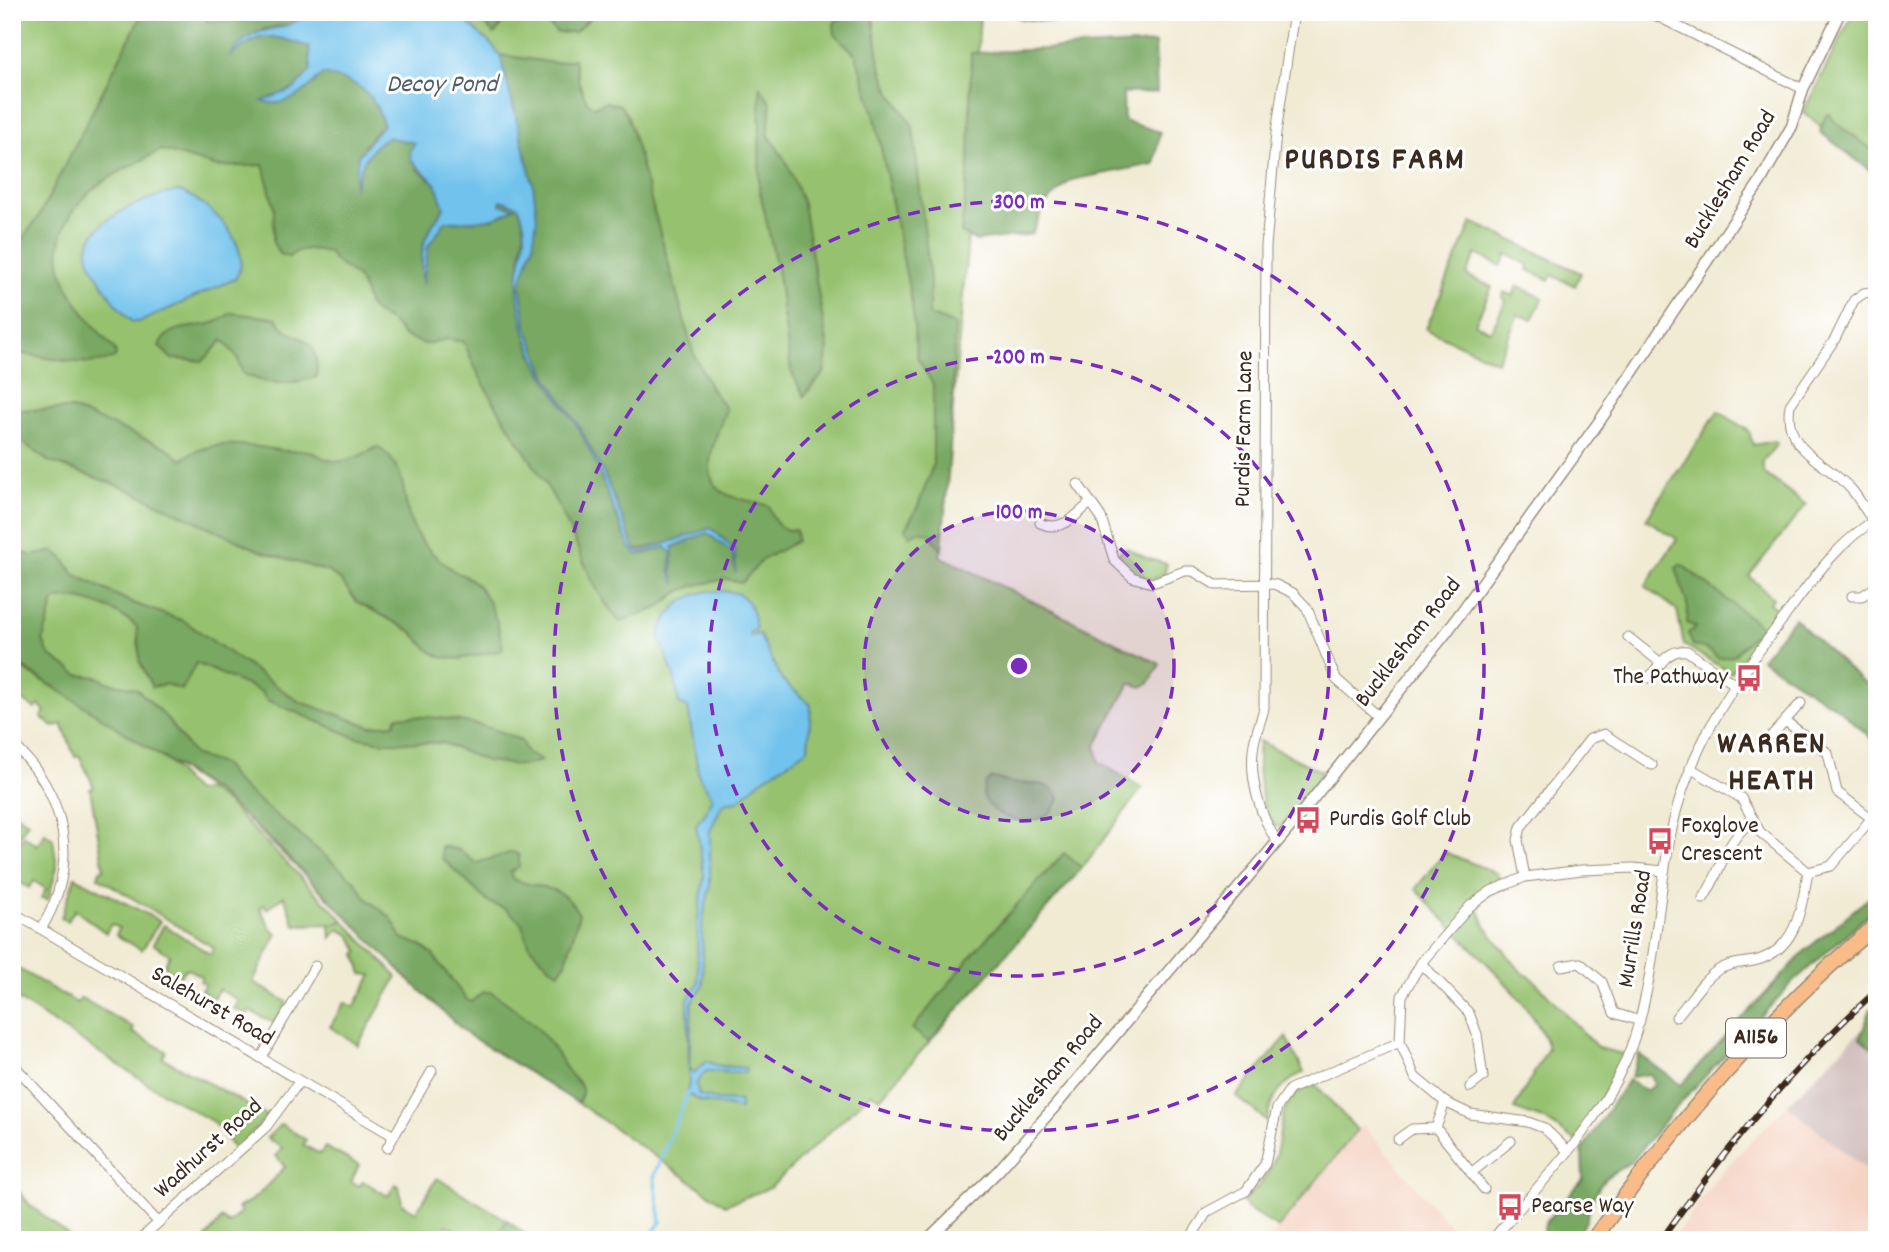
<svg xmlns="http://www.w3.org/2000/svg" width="1889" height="1252" font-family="Dekko,sans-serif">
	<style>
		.built { fill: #f5d3c2 }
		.industrial { fill: #d1c0bd }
		.green { fill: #96c26f; stroke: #687646; stroke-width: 2 }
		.forest { fill: #78a862; stroke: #5a6940; stroke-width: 2 }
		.water { fill: #71c2ec; stroke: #567685; stroke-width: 2 }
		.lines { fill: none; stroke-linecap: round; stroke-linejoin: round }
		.stream { stroke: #71c2ec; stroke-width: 3.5 }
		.minor-casing { stroke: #968a79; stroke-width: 11 }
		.tertiary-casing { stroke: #968a79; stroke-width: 13 }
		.primary-casing { stroke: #968a79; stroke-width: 17 }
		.minor { stroke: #fff; stroke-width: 9 }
		.tertiary { stroke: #fff; stroke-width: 10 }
		.primary { stroke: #f9bc89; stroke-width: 14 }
		.rail-casing { stroke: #3b2a1e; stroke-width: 6 }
		.rail { stroke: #fff; stroke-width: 3.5; stroke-dasharray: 10; stroke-linecap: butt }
		.ring { fill: none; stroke: #7b2cbf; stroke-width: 3.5; stroke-dasharray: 12 9 }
		.labels { text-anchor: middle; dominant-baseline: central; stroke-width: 6; stroke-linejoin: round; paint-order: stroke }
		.shield { fill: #fff; stroke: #766a62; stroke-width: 2 }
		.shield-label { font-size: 23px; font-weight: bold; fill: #3b2a1e }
		.street-label { font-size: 24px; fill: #3b2a1e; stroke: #fff }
		.poi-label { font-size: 24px; fill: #3b2a1e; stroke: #fff; text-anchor: start }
		.water-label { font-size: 26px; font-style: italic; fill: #4e5f66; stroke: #fff }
		.district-label { font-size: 32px; font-weight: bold; letter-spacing: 2px; fill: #3b2a1e; stroke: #fff }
		.centre { fill: #7b2cbf; stroke: #fff; stroke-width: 3.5 }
		.ring-label { font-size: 21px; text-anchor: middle; font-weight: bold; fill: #7b2cbf; stroke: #fff; stroke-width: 6; stroke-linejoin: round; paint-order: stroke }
	</style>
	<rect width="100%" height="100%" fill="#fff"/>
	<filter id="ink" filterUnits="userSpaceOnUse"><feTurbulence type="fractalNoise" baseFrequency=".0143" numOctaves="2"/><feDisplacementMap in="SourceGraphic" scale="14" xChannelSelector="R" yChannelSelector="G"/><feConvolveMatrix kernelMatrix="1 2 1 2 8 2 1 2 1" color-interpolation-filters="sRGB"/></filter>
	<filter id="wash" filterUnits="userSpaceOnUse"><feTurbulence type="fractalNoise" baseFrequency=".00686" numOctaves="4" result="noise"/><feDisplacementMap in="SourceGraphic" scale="28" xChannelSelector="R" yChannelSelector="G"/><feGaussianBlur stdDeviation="1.57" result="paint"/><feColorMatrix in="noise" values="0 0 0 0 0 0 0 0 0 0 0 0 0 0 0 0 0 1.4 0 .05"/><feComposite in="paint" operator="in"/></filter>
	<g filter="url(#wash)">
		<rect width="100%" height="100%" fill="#f1ebd4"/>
		<g class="built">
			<polygon points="1787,1105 1877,1179 1877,1240 1672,1240 1719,1174"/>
			<polygon points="1362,1124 1462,1240 1269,1240"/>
		</g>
		<polygon class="industrial" points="1877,1014 1877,1179 1787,1105"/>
		<g class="green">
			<polygon points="12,12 980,12 967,249 940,556 1160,664 1149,683 1142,687 1130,683 1096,745 1099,762 1142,788 1082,868 880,1098 871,1093 770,1188 725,1205 578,1103 467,1034 236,808 125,732 168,762 195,792 207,789 228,804 343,920 335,924 344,921 397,977 358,1045 330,1027 345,1002 354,1007 372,975 362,974 356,954 359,952 350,935 339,929 331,938 330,926 333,924 295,925 284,896 267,909 264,905 260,908 271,929 277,933 253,982 287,1002 274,1023 250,1011 248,1014 234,1009 239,1001 219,989 213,998 201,990 205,984 200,981 202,977 186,968 180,976 164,966 170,955 153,944 164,925 210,954 214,948 98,877 100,870 104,869 90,789 94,787 79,755 75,757 62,724 53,727 41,717 45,711 39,705 35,709 20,698 18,701 12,697 15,691 12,689 12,663 61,692 12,660"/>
			<polygon points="1854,12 1877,12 1877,172 1803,112"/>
			<polygon points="1472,222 1581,273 1575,286 1552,275 1549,280 1528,270 1529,265 1507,254 1501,266 1476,254 1466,275 1492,287 1475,324 1491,331 1506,300 1502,298 1504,292 1513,296 1517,286 1543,298 1532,319 1518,315 1497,362 1426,329"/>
			<polygon points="1718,411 1749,431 1753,445 1774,441 1777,444 1763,461 1763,472 1806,505 1749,576 1773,598 1769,603 1778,610 1731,673 1684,645 1677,610 1645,586 1677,539 1646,519"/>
			<path d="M1127 548 1146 558 1167 564 1164 575C1145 587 1127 570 1118 553Z"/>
			<path d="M1259 741 1321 771 1320 777 1281 826 1277 827C1258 816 1257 761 1259 741Z"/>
			<polygon points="12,812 28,822 15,844 17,847 24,836 37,845 45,833 53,839 57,867 48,900 41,898 46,889 34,881 29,888 12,877"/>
			<path d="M1445 852 1496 873 1505 886 1476 902 1485 926 1522 973 1531 977 1598 1048 1627 1055 1576 1141 1545 1120 1514 1109 1548 1048C1535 998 1451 934 1416 888Z"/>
			<polygon points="75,877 160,921 142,950 116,935 119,928 111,924 106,933 75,910 67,921 61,918"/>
			<polygon points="12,965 77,1003 81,998 134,1028 132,1032 166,1051 163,1058 268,1116 235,1150 213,1122 148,1084 12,996"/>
			<path d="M1286 1037 1304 1072C1282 1083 1270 1097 1267 1121L1236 1096Z"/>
			<path d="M1315 1084 1357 1130 1278 1228 1247 1208 1242 1201C1256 1191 1270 1174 1275 1157 1285 1124 1274 1099 1315 1084Z"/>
			<polygon points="281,1124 306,1140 303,1145 320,1154 325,1147 359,1165 351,1182 360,1186 363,1181 388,1196 395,1184 399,1186 402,1204 416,1212 437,1178 507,1220 495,1240 471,1240 447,1225 437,1240 204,1240 222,1218 228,1224 241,1212 238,1208 256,1197 285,1167 276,1156 282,1148 267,1138"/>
			<polygon points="16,1188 30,1205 74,1240 12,1240 12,1201"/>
		</g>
		<g class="forest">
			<path d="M143 12H206L207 21 281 18 287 12H306L296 23 264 29 231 55C267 29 268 34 309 47 309 53 313 64 311 70 306 90 278 94 264 101L313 85 323 73C357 82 373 89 383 124L364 146 354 185C363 163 366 149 388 137L415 143 417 169 436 184 444 208C423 235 419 247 423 281L428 246 445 222 493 219 500 200 518 206C531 237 520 244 519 274 518 290 520 311 524 327 532 366 557 394 577 426 600 465 611 509 631 549L645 554 666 547 672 554V574L673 547 707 533 732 552 735 566V550L711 528 669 543 635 550 604 474 578 424 547 377 526 325 520 285 537 218 533 184 500 55 556 63 574 59 579 83 587 102 594 107 605 102 620 105 628 117 693 352 710 387 726 409C717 436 692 482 731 496 743 501 757 501 769 506 773 520 779 532 796 530L797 541 762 560 742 583 726 579 696 585 678 592 658 608 620 622C586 584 579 542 555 500 525 447 486 399 464 342L448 339 425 344 403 336C394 318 381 320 371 308 365 301 365 289 360 282 352 268 338 270 329 252 314 249 301 246 289 257L280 254 273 243 274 207 263 165 218 167 161 150C138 163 106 176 88 194 29 251 72 302 115 350L116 357C94 370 39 356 12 352V252L38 218Z"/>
			<polygon points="474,12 502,12 500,28 494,34"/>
			<polygon points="536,12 592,12 591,17 575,32 557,33"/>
			<polygon points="872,12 880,65 889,89 913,127 930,280 929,315 955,325 950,450 942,550 929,533 917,531 910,536 905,529 918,506 933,465 933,384 918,359 916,348 912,304 875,117 856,55 835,34 834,23 843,15"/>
			<polygon points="1011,12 1063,12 1057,22 1021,19"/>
			<polygon points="1155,43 1157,92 1123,93 1124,121 1160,132 1154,164 1071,180 1045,204 1032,234 976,241 961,233 969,163 971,53"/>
			<polygon points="760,87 771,103 768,134 787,163 803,204 828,349 824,373 804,396 791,371 778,274 759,187"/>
			<polygon points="1830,114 1835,122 1877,153 1877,176 1820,132 1826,115"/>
			<path d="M231 313 276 318C295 349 318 325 317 377 288 385 270 386 243 374L237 357 223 340 203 361 172 359 159 346C169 322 196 330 216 322 221 320 226 316 231 313Z"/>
			<path d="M72 409 168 448 181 460C214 436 250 446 286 451 293 452 302 449 308 451 322 455 327 463 343 461 354 460 368 451 378 447 414 473 397 500 416 533 423 546 442 562 454 571 460 575 468 576 473 581 491 597 500 628 503 650L458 659 441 657 430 651 411 631 357 602 341 581 329 572 260 551 125 488 48 461 24 443 12 439V410Z"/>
			<path d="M12 548 32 556 54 551 63 558 74 574 130 602 184 621 298 701 370 726 394 724 397 716C438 716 484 721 521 741L527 753 542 761 522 766 486 761 443 743 384 742 354 737 267 700 260 691 196 663 182 690 165 684 152 687 140 662 137 627C120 611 76 591 54 601L43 640 49 655 79 675 98 677 107 682 137 689 164 715 194 755 224 765 235 781 355 881 366 898 391 918 402 938 422 946 433 955 466 999 471 1002 483 992H491C532 1020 539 1025 566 1068 575 1083 589 1084 578 1103L467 1034 409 980 275 844 217 792 12 660Z"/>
			<polygon points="1681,564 1762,627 1733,656 1718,658 1707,649 1693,646 1688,633 1696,627 1687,623 1688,607 1676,568"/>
			<polygon points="1794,618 1860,680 1877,690 1877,773 1871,738 1841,711 1761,659"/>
			<path d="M991 778C999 777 1005 783 1013 783 1031 785 1049 779 1059 798 1049 833 993 824 983 795L985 784Z"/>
			<path d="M441 846 459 850 476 863 513 852 519 855V867L510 872 513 879C540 891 559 880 579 914L566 962 559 972 550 967 530 947 521 922 506 909 488 902 442 858Z"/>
			<polygon points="1064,853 1082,868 929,1042 912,1029 976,950"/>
			<polygon points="1877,891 1877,907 1793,982 1672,1112 1632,1161 1604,1179 1593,1198 1586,1221 1572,1240 1541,1240 1546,1221 1583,1180 1582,1150 1628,1080 1645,1091 1654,1085 1651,1074 1631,1077 1639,1054 1681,1085 1806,950"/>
			<polygon points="1877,1003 1877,1043 1872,1048 1860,1038 1871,1008"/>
			<polygon points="507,1220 530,1238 533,1240 495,1240"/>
		</g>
		<g class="water">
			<path d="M306 12H461C470 31 489 38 500 55L533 184 537 218 533 246 520 285 526 325 547 377 578 424 604 474 635 550 640 552 711 528 735 550 736 573 732 552 707 533 673 547 672 573 676 585 670 570 672 554 666 547 637 555 631 549C611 509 600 465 577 426 556 391 535 369 524 327 520 312 517 294 518 279 521 248 532 237 518 206L501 200 500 204 514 208C493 224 468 220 445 222L428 246 423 286C419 249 422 238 444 208L436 184 411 160 410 150 415 143 388 137C366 149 361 165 354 189L358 156 383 124C373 89 357 82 323 74 306 91 288 109 262 101L294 89 311 70 309 47C270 34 262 30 229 57 258 16 281 40 306 12Z"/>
			<path d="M178 191C207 199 258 248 235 279L140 322H132C119 310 85 264 88 247 95 216 151 196 178 191Z"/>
			<path d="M709 591C744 590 750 595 756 630L750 631V636L759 634 782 680 811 705 808 749 760 781 738 801 723 803 710 831V886L702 924 703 985 692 1003 689 1067 694 1073 706 1061 720 1066 746 1068 745 1073 706 1071 696 1084 699 1095 718 1100 740 1101V1109L699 1101 688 1094 687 1099 689 1080 688 1000 698 983 697 925 704 876 696 824 705 814 712 797 699 777 688 708 679 704 675 680 659 635C668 609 683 596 709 591Z"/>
		</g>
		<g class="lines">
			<polyline class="stream" points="647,1240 661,1222 654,1176 688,1093"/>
		</g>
	</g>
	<g filter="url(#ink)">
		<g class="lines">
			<defs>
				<g id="minor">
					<polyline points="1649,12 1803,89"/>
					<polyline points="1078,484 1101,517 1114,560 1132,577 1152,583 1185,571 1193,571 1216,585 1274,584 1293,593 1307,608 1336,679 1378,716"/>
					<path d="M1873 520C1865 511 1859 498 1851 489 1826 462 1782 450 1790 405L1835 339 1854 300 1864 293 1877 291"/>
					<path d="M1040 523C1061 533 1076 516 1091 502"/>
					<polyline points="1852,596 1862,596 1877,586"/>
					<polyline points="1628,637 1661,663"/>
					<path d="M1649 678C1659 666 1668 648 1687 651L1734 684"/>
					<polyline points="1785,721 1828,753 1837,792 1871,818"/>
					<polyline points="1772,735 1801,703"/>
					<path d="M12 743C67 795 81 863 41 929"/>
					<polyline points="1690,768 1741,798 1760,832 1808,872 1831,866 1877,812"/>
					<path d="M1277 841C1260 817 1250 780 1253 751 1254 736 1261 722 1264 708L1266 246 1276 133 1294 12"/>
					<polyline points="1525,877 1518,840 1521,827 1590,739 1604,734 1652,765"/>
					<path d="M1703 899C1722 871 1724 840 1754 820"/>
					<polyline points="12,912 392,1135"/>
					<polyline points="1421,963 1469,1013 1477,1034 1483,1077 1470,1087"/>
					<polyline points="1561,966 1580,963 1602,982 1614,1013 1640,1021"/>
					<path d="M1676 1017C1689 1003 1703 978 1720 969 1734 961 1747 964 1761 959 1798 946 1802 904 1808 872"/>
					<polyline points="261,1058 315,966"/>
					<polyline points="12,1063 157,1221"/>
					<polyline points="1445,1102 1436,1128 1484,1189"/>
					<polyline points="1398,1139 1412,1129 1436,1128"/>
					<polyline points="387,1148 432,1071"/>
					<polyline points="1568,1151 1544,1128 1528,1122 1470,1114 1445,1102 1415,1077 1400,1042 1402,996 1421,963 1470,906 1491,891 1525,877 1582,870 1633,868 1664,871"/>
					<polyline points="1471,1173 1511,1141"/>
					<polyline points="139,1240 266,1127 299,1082"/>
					<polyline points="1189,1240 1207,1212 1246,1191 1265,1164 1277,1108 1290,1089 1400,1042"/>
					<path d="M1492 1240C1540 1183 1595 1130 1625 1062 1657 988 1655 906 1672 828 1690 747 1733 684 1783 619 1809 584 1838 541 1877 519"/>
				</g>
				<polyline id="tertiary" points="927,1240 998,1171 1057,1104 1295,821 1446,633 1601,419 1760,182 1792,126 1803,89 1840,12"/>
				<path id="primary" d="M1593 1240C1678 1121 1765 1019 1877 924"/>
			</defs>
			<use href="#minor" class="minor-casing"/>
			<use href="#tertiary" class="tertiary-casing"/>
			<use href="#primary" class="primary-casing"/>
			<use href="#minor" class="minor"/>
			<use href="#tertiary" class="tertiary"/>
			<use href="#primary" class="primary"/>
			<defs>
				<path id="rail" d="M1661 1240C1725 1149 1794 1065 1877 990"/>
			</defs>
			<use href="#rail" class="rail-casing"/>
			<use href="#rail" class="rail"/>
		</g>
	</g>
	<circle cx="1019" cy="666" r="155" fill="#7b2cbf" fill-opacity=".12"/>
	<g class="ring">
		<circle cx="1019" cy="666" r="155"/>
		<circle cx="1019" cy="666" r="310"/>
		<circle cx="1019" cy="666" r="465"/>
	</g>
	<defs>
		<symbol id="bus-bare" viewBox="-9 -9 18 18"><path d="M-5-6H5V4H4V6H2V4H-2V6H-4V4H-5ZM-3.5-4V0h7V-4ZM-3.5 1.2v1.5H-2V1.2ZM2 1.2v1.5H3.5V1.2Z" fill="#d1495b" stroke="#fff" stroke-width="2.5" paint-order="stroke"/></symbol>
	</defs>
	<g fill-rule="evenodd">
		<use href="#bus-bare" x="1730" y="659" width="38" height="38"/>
		<use href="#bus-bare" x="1289" y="801" width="38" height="38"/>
		<use href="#bus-bare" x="1641" y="822" width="38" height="38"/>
		<use href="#bus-bare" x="1491" y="1188" width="38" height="38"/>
	</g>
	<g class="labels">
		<rect class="shield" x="1726" y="1018.5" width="60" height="39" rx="5"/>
		<g class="shield-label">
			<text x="1756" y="1038">A1156</text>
		</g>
		<g class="street-label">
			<text transform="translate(1731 180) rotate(-59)">Bucklesham Road</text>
			<text transform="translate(1245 429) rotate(-89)">Purdis Farm Lane</text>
			<text transform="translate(1409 643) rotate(-52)">Bucklesham Road</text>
			<text transform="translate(1636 929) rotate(-81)">Murrills Road</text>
			<text transform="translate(212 1007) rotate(30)">Salehurst Road</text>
			<text transform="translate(1049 1079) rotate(-50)">Bucklesham Road</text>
			<text transform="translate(209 1149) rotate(-42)">Wadhurst Road</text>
		</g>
		<g class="poi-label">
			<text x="1728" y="678" text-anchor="end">The Pathway</text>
			<text x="1329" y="820">Purdis Golf Club</text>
			<text x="1681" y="827">Foxglove<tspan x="1681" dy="28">Crescent</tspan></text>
			<text x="1531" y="1207">Pearse Way</text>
		</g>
		<g class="water-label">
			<text x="442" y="85">Decoy Pond</text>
		</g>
		<g class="district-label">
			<text x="1375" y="162">PURDIS FARM</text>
			<text x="1772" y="746">WARREN<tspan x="1772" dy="37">HEATH</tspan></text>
		</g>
	</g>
	<circle cx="1019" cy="666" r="10" class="centre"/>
	<g class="ring-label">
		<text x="1019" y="208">300 m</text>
		<text x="1019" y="363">200 m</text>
		<text x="1019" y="518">100 m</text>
	</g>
	<rect width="1889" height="1252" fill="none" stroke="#fff" stroke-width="42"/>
</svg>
